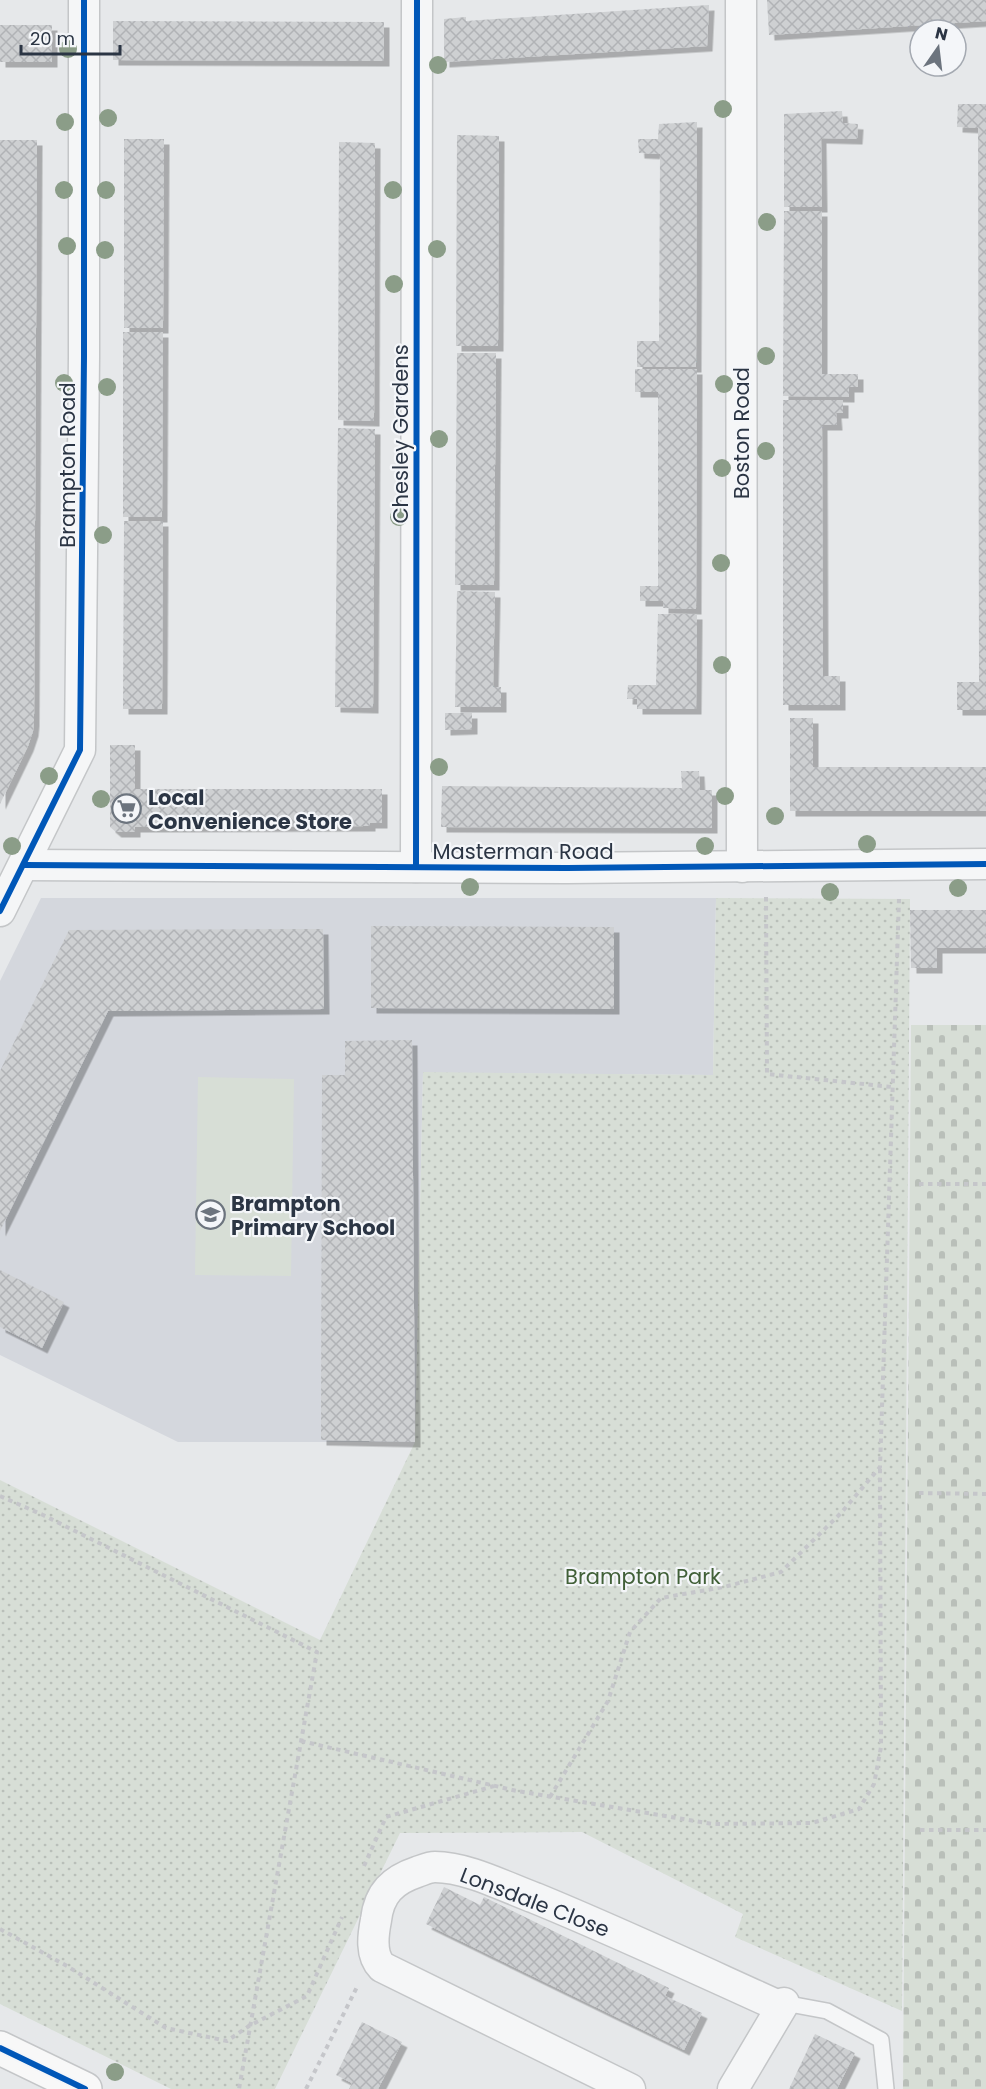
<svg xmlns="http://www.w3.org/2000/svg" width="986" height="2089" font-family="Poppins,sans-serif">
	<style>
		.built { fill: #d4d7dd }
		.grass { fill: url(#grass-dots) }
		.cemetery { fill: url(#cemetery-stones) }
		.pitch { fill: #d7ded6 }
		.building { fill: url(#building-cross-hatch); filter: url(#shadow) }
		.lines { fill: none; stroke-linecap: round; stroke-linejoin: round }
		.lane-casing { stroke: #c4c6c8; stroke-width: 18 }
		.street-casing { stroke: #c4c6c8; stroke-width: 33 }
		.secondary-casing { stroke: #c4c6c8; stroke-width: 36 }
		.path { stroke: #c5c6ca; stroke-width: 4; stroke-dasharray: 4.5 4.5; stroke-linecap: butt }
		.lane { stroke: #f5f6f7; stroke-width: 15 }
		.street { stroke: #f5f6f7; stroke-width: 30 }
		.secondary { stroke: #f8f8f8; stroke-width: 33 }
		.cycleway-casing { stroke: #f4f6f9; stroke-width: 10 }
		.cycleway { stroke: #0057b8; stroke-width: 6 }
		.tree { fill: #8b9d88 }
		.labels { text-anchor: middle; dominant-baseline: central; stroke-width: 4.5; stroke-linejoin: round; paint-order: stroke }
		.street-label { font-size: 21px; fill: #2b3544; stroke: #f4f6f9 }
		.poi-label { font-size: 21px; font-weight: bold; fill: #2b3544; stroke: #f4f6f9; text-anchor: start }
		.park-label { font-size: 21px; fill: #416038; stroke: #f4f6f9 }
	</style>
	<defs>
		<pattern id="grass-dots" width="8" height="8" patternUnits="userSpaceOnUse" patternTransform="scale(1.5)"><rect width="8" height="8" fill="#d7ded6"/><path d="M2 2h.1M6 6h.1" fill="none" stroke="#b9bfb9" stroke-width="1.8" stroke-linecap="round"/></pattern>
		<pattern id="cemetery-stones" width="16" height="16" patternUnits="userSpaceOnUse" patternTransform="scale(1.5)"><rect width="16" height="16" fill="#d7ded6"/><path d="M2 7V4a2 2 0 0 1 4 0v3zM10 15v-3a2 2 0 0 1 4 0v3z" fill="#b9bfb9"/></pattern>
		<pattern id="building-cross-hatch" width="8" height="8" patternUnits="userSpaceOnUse" patternTransform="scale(1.5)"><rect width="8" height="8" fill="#ced0d2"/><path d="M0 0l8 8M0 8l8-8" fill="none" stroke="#b1b3b6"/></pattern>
		<filter id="shadow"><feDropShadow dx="5.5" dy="5.5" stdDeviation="0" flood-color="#0004"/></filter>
	</defs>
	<rect width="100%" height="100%" fill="#e6e8ea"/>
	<polygon class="built" points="41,898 716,898 713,1075 423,1073 415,1442 178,1442 0,1355 0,981"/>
	<polygon class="grass" points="716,898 910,899 902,2011 735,1937 743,1914 582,1832 400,1833 275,2089 171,2089 0,2004 0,1480 320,1640 415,1442 423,1072 713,1075"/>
	<polygon class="cemetery" points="911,1025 986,1025 986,2089 903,2089"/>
	<polygon class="pitch" points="198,1077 294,1079 291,1276 195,1275"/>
	<g class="building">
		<polygon points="767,0 986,0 986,21 769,35"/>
		<polygon points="709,5 707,46 444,62 444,19 466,17 466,21"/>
		<polygon points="113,21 384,22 384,61 113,60"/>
		<rect x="0" y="25" width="52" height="37"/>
		<polygon points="958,104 986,104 986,710 957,710 957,682 979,682 978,128 957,127"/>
		<polygon points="842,111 843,123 858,124 857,139 821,138 822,207 784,207 784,114"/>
		<polygon points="697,122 696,367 637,367 637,341 659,341 660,154 639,153 638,139 658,139 659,124"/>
		<polygon points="457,135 499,136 498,346 456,346"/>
		<polygon points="124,139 164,139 163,328 124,328"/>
		<polygon points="0,140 37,140 34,721 33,731 28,746 0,804"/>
		<polygon points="339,142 375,143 374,421 338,420"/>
		<polygon points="784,211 822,211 822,374 858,374 858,387 849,387 849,397 783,396"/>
		<polygon points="123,332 163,332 162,517 123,517"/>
		<polygon points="457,353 496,353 494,585 455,585"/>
		<polygon points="635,369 697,369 696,609 663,608 663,601 640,601 640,586 658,586 658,392 635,392"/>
		<polygon points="783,400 843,400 843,413 836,413 837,425 822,425 823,676 840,676 840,705 783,705"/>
		<polygon points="338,428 375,429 373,708 335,707"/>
		<polygon points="124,521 163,521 162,709 123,709"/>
		<polygon points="457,591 495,592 493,687 501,687 501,707 455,707"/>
		<polygon points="658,614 697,614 696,709 637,709 637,699 627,699 628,685 656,685"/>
		<polygon points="445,713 472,713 472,729 445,730"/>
		<polygon points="790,718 813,718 813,767 986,767 986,811 790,811"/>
		<polygon points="110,745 135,745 135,789 382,789 382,823 370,823 370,826 135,827 135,832 116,832 110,827"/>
		<polygon points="681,771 699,771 700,790 712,790 712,828 441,827 442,786 682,788"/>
		<polygon points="910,910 986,910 986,948 937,948 937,968 911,968"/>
		<polygon points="371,926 614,927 614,1009 371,1008"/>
		<polygon points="323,929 324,1009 108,1011 0,1231 0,1071 69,930"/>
		<polygon points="412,1040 415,1442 321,1440 322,1075 345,1075 345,1041"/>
		<polygon points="0,1270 64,1302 42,1348 0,1327"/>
		<polygon points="444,1887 480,1905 484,1897 669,1988 665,1996 702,2013 684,2050 426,1924"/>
		<polygon points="362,2022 402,2042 378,2089 349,2089 352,2083 336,2075"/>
		<polygon points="815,2034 855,2053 837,2089 789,2089"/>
	</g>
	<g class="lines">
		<defs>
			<polyline id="lane" points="784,2003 827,2011 881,2040 886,2089"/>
			<g id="street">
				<polyline points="741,0 742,867"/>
				<polyline points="24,865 567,868 986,864"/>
				<polyline points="416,867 417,0"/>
				<polyline points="0,911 80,750 84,357 84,0"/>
				<path d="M630 2089 382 1967C370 1955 373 1935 376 1920 379 1893 393 1880 417 1872 423 1870 429 1867 435 1867 467 1867 505 1887 535 1898 618 1932 699 1970 781 2007"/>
				<polyline points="733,2089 784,2003"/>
			</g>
			<polyline id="secondary" points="0,2048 85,2089"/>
		</defs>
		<use href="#lane" class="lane-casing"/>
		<use href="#street" class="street-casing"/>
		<use href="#secondary" class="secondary-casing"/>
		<g class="path">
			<polyline points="766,897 767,1074 892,1087"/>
			<polyline points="919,1184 986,1184"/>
			<polyline points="919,1493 986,1494"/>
			<polyline points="0,1496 43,1515 317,1652 239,2089"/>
			<polyline points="301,1741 517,1791 712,1824 812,1823 859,1809 874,1784 881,1747 880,1468"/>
			<polyline points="550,1797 608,1701 630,1632 661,1598 724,1587 781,1572 841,1513 880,1467 899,899"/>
			<polyline points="920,1830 986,1830"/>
			<polyline points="364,1866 386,1817 494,1786"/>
			<polyline points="0,1929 67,1966 166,2028 227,2041 249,2026 307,1996 342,1917"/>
			<polyline points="306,2089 358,1985"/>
		</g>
		<use href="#lane" class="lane"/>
		<use href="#street" class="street"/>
		<use href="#secondary" class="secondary"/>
		<defs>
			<g id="cycleway">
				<polyline points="24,865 567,868 986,864"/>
				<polyline points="416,867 417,0"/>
				<polyline points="0,911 80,750 84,357 84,0"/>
				<polyline points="0,2048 85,2089"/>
			</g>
		</defs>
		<use href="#cycleway" class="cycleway-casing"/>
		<use href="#cycleway" class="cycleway"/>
	</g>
	<g class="tree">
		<circle cx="68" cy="49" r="9"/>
		<circle cx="438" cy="65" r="9"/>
		<circle cx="723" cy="109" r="9"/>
		<circle cx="108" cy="118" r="9"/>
		<circle cx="65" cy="122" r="9"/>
		<circle cx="64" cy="190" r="9"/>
		<circle cx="106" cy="190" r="9"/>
		<circle cx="393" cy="190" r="9"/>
		<circle cx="767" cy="222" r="9"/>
		<circle cx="67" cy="246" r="9"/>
		<circle cx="437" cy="249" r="9"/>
		<circle cx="105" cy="250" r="9"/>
		<circle cx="394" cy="284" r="9"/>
		<circle cx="766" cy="356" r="9"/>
		<circle cx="64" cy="383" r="9"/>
		<circle cx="724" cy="384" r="9"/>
		<circle cx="107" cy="387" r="9"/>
		<circle cx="439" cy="439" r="9"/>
		<circle cx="766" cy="451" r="9"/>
		<circle cx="722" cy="468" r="9"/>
		<circle cx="399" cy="517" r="9"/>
		<circle cx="103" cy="535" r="9"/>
		<circle cx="721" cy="563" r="9"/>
		<circle cx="722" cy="665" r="9"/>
		<circle cx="439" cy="767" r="9"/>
		<circle cx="49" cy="776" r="9"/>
		<circle cx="725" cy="796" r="9"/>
		<circle cx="101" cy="799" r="9"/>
		<circle cx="775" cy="816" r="9"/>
		<circle cx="867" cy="844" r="9"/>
		<circle cx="12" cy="846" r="9"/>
		<circle cx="705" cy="846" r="9"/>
		<circle cx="470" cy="887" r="9"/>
		<circle cx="958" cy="888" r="9"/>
		<circle cx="830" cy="892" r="9"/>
		<circle cx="115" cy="2072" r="9"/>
	</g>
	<defs>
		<symbol id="supermarket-ring" viewBox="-11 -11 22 22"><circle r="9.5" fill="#f4f6f9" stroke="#6c747e" stroke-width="1.5"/><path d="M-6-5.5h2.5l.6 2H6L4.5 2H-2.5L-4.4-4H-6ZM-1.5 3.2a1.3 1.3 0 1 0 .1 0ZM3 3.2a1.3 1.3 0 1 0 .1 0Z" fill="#6c747e"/></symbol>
		<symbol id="school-ring" viewBox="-11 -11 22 22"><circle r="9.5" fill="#f4f6f9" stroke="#6c747e" stroke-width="1.5"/><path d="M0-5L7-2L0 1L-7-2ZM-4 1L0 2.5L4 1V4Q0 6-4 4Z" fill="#6c747e"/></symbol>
	</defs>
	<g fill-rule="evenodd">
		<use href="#supermarket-ring" x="110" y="792" width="33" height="33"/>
		<use href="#school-ring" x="194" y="1198" width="33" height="33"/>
	</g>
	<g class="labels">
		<g class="street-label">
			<text transform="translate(741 433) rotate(-90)">Boston Road</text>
			<text transform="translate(400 434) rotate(-90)">Chesley Gardens</text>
			<text transform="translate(67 465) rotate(-90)">Brampton Road</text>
			<text x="523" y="851">Masterman Road</text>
			<text transform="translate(535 1902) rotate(21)">Lonsdale Close</text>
		</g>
		<g class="poi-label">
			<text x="148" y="797">Local<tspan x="148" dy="24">Convenience Store</tspan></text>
			<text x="231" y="1203">Brampton<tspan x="231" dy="24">Primary School</tspan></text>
		</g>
		<g class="park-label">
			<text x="643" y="1576">Brampton Park</text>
		</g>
	</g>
	<g transform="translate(938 48) rotate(14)"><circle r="28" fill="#f4f6f9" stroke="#a4a9b1" stroke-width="1.5"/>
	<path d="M0-4.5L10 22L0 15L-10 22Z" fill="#6c747e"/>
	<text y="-9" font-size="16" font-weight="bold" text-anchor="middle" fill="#2b3544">N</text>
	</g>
	<path d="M21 45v9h99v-9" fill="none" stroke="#2b3544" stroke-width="3"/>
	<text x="30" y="45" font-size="18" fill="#2b3544" stroke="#f4f6f9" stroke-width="4.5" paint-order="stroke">20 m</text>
</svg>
